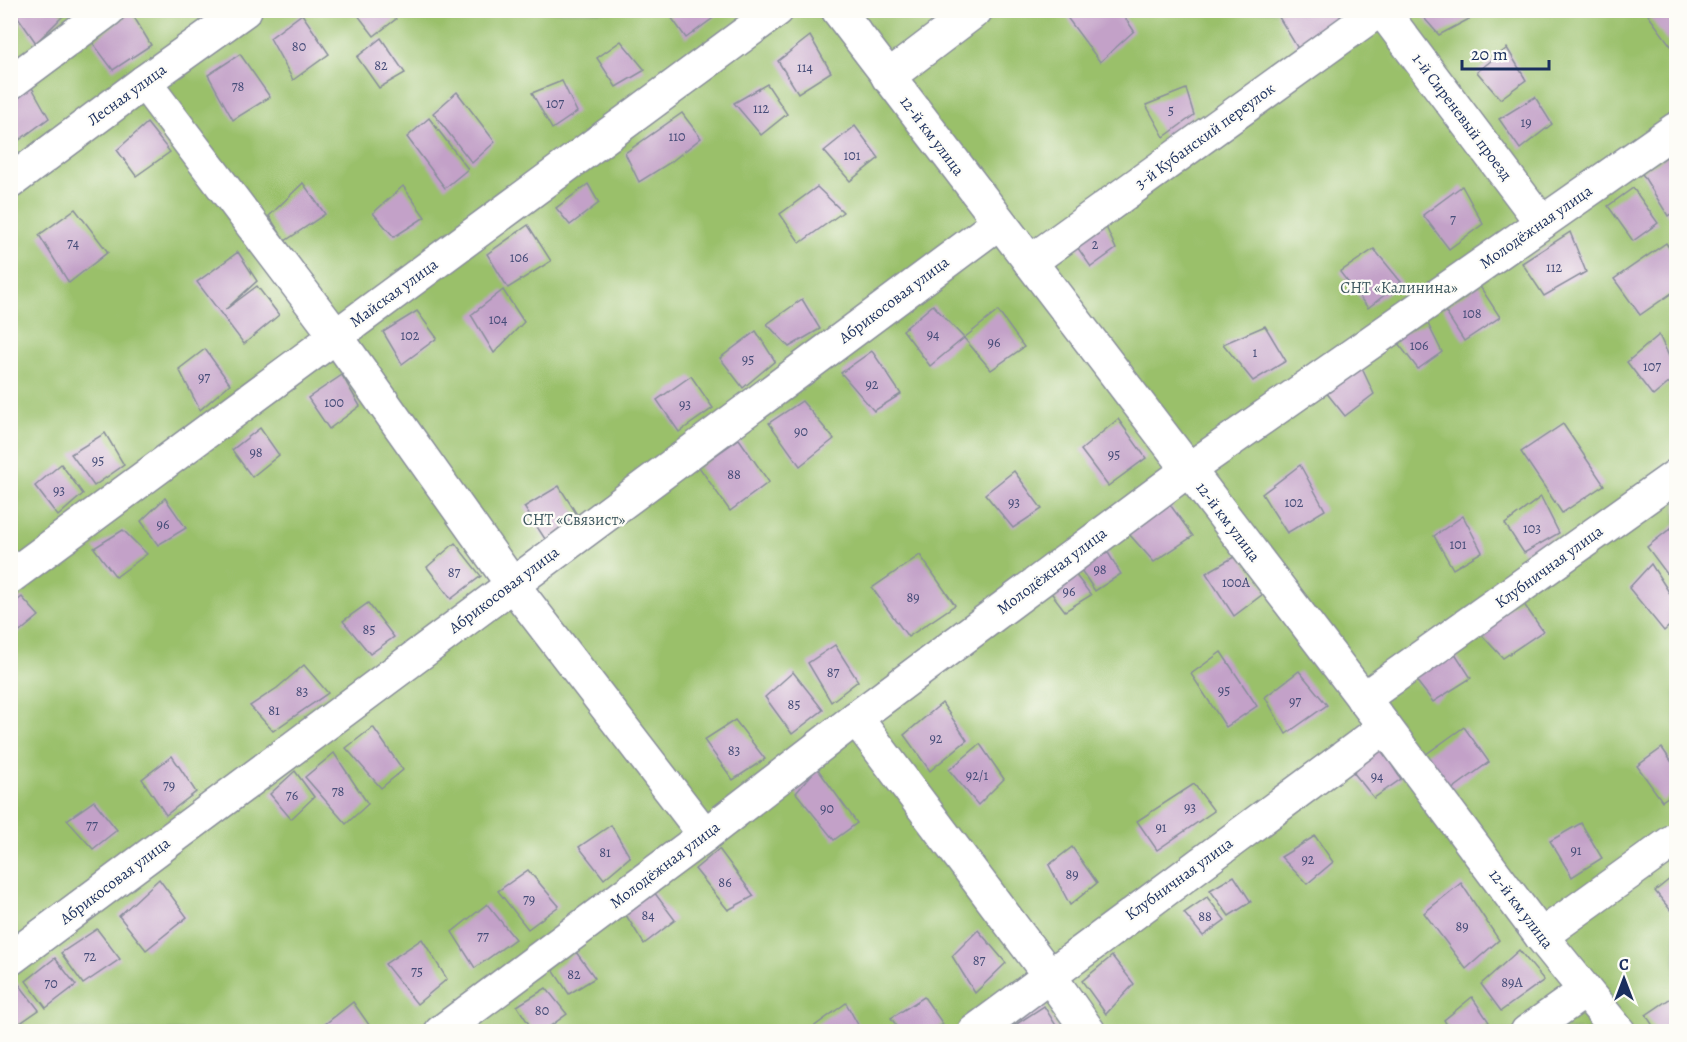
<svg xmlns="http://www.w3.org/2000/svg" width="1687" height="1042" font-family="Alegreya,serif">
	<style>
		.garden { fill: #9ac06b; stroke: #5a7864; stroke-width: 1.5 }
		.building { fill: #c3a1c8 }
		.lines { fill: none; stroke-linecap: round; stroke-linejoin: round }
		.street-casing { stroke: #888d9a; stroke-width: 36 }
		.street { stroke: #fff; stroke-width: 33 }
		.labels { text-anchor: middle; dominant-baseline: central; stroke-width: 4.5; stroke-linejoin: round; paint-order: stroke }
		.number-label { font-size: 14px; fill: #454c78 }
		.street-label { font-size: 16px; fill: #1b2f5e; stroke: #fdfcf7 }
		.park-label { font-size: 16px; fill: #415a62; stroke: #fdfcf7 }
	</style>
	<rect width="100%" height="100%" fill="#fdfcf7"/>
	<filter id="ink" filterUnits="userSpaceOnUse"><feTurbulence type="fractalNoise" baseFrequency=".0167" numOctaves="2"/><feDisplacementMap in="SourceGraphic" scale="12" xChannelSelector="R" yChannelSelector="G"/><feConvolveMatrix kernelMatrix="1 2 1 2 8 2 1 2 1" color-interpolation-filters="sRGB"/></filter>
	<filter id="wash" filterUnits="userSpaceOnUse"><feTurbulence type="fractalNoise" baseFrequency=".008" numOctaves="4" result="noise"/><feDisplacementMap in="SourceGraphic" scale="24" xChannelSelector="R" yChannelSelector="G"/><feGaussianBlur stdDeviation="1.35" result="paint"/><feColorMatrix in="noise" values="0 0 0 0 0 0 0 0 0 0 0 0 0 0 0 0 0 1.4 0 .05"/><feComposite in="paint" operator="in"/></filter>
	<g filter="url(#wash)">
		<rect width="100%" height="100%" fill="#f6ebd6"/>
		<polygon class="garden" points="10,11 1676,11 1676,1031 11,1031"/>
		<g id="blocks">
			<g class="building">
				<polygon points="13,10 58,10 63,16 36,43"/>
				<polygon points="354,10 389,10 396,19 374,36"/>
				<polygon points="666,10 718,10 720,13 686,38"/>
				<polygon points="1077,10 1120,10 1134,31 1100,62 1066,16"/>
				<polygon points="1283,10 1337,10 1345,24 1300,52 1277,14"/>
				<polygon points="1417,10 1468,10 1473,17 1439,35"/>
				<polygon points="1653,10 1676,10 1676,42 1671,46 1648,15"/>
				<polygon points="131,12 151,45 113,70 92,42"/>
				<polygon points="302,14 329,54 293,80 270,38"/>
				<polygon points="810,36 831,72 798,93 778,61"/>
				<polygon points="381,38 405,73 379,88 357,57"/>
				<polygon points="621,41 645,70 616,87 597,58"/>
				<polygon points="1507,48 1526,80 1500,99 1477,72"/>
				<polygon points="240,54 270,97 233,120 208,75"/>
				<polygon points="562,81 577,112 552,129 532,93"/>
				<polygon points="30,84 49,118 14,144 10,138 10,97"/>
				<polygon points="767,84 787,114 761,135 734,103"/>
				<polygon points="1186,89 1194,115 1164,137 1146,105"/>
				<polygon points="457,92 495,142 472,163 433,113"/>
				<polygon points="1535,97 1552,124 1520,149 1499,119"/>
				<polygon points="682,113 701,138 671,162 639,182 625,153"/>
				<polygon points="429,118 468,169 445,188 407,137"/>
				<polygon points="147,123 170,152 136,176 117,150"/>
				<polygon points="855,126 879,158 850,181 824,151"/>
				<polygon points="1676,151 1676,210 1668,216 1641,172"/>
				<polygon points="303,183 325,214 285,241 269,216"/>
				<polygon points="588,184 599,203 570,225 556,208"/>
				<polygon points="403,186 425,217 394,237 373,213"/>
				<polygon points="1462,186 1483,224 1449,249 1423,215"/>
				<polygon points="817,187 843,212 800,243 780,214"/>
				<polygon points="1633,188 1658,223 1633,241 1608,206"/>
				<polygon points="75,209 108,252 69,283 39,235"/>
				<polygon points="1102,218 1116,249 1091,267 1073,241"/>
				<polygon points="528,225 551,261 508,288 487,254"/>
				<polygon points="1570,232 1586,272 1544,296 1522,263"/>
				<polygon points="1666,243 1676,258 1676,290 1640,315 1614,279"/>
				<polygon points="1374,249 1401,282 1368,308 1340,272"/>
				<polygon points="238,252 257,281 225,310 257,286 279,315 244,344 197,282"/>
				<polygon points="1479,285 1500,317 1464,341 1443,308"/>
				<polygon points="503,290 524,322 494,353 471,315"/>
				<polygon points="802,299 820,329 789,347 767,324"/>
				<polygon points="933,305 964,338 930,366 903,330"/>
				<polygon points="417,311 437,338 402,364 383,332"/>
				<polygon points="998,311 1024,347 991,370 964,338"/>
				<polygon points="1427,322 1442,352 1418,369 1394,338"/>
				<polygon points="1265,326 1286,361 1253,381 1223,344"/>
				<polygon points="756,331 775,361 743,388 720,358"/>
				<polygon points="1659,335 1676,371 1676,377 1653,396 1627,362"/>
				<polygon points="205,349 230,384 200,410 179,369"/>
				<polygon points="872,351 901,394 874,411 841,373"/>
				<polygon points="1358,360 1374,394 1345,416 1325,391"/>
				<polygon points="342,375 360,406 329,429 308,398"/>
				<polygon points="691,376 713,408 679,432 657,400"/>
				<polygon points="802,401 834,439 800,466 769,423"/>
				<polygon points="1118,419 1146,458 1108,486 1081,450"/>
				<polygon points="1563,424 1604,485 1562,513 1521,452"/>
				<polygon points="260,428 279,455 252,477 232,450"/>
				<polygon points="105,433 124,465 94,486 71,454"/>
				<polygon points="739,439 769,482 730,511 699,467"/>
				<polygon points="61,464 83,494 58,516 35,486"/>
				<polygon points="1300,465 1325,510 1287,533 1262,494"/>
				<polygon points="1014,471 1042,509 1013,528 985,494"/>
				<polygon points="559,486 581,521 547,542 524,507"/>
				<polygon points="1541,497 1559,533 1524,553 1505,524"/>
				<polygon points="165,498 186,528 158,545 141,521"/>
				<polygon points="1168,502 1193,536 1154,562 1128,533"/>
				<polygon points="1463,516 1482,552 1453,569 1434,536"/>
				<polygon points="1676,524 1676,586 1647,547"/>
				<polygon points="123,530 147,554 116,577 94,548"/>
				<polygon points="455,543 481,576 451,599 427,567"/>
				<polygon points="1104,546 1121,574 1095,591 1077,564"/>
				<polygon points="1239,554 1267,591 1234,616 1206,573"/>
				<polygon points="920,555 955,605 908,637 872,588"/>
				<polygon points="1651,564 1676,603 1676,620 1664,631 1629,588"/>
				<polygon points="1072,570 1091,595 1065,611 1046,586"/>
				<polygon points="22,597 39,616 10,640 10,606"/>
				<polygon points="1521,600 1543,631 1503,658 1476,629"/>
				<polygon points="368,603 394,637 370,654 343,621"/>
				<polygon points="1449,644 1471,678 1433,702 1412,675"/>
				<polygon points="835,645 858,681 831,702 808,663"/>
				<polygon points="1221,652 1257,706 1226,727 1191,674"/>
				<polygon points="304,665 328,693 273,731 250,706 277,688"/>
				<polygon points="1299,671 1327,705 1286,734 1265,697"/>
				<polygon points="793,672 823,710 792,734 765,697"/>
				<polygon points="942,703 967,740 930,771 904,735"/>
				<polygon points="735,720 765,759 733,780 704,740"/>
				<polygon points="373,727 403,770 381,788 346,748"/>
				<polygon points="1464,727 1489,762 1451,790 1425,755"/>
				<polygon points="980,744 1004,779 978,805 949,770"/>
				<polygon points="1380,747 1401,779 1374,798 1353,772"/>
				<polygon points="1662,748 1676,768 1676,791 1662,801 1637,766"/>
				<polygon points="334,753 368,804 346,824 305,777"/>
				<polygon points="172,756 196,792 166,815 142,779"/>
				<polygon points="817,768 857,823 834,840 796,793"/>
				<polygon points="295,771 314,797 291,819 270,794"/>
				<polygon points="1194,784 1214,811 1157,850 1137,821"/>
				<polygon points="94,801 117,830 93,849 67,820"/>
				<polygon points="1581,823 1602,858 1572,877 1550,841"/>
				<polygon points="611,825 630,857 604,879 579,847"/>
				<polygon points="1315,836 1333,862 1307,884 1281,857"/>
				<polygon points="1072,847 1097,883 1070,905 1049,865"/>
				<polygon points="719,849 754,896 728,910 695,869"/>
				<polygon points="528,870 559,906 528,929 498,891"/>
				<polygon points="1676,874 1676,917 1655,891"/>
				<polygon points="1234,876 1251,902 1229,916 1210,890"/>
				<polygon points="159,879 187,917 146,950 119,916"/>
				<polygon points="1461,883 1499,940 1466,969 1424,913"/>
				<polygon points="651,888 675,920 644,944 622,909"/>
				<polygon points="1207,897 1225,920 1203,936 1184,913"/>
				<polygon points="487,904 515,939 475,968 452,932"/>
				<polygon points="97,929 120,959 83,984 61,953"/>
				<polygon points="978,930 1006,963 975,993 952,956"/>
				<polygon points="422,939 447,979 417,1004 385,964"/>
				<polygon points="1519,950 1544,980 1501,1011 1481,984"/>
				<polygon points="576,952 595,978 569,994 553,970"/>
				<polygon points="1112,956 1134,984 1106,1014 1082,981"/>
				<polygon points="55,958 76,985 46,1008 26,981"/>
				<polygon points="18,983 39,1010 10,1030 10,987"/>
				<polygon points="546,988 567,1014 542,1032 534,1032 517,1006"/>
				<polygon points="924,997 943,1024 933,1032 901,1032 891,1018"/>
				<polygon points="1472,997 1489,1022 1476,1032 1451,1032 1444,1020"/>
				<polygon points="1671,998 1676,1006 1676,1032 1657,1032 1646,1015"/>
				<polygon points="353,1002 374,1032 328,1032 324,1025"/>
				<polygon points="846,1003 862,1032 814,1032 812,1028"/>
				<polygon points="1044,1006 1060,1032 1016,1032 1012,1027"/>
			</g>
		</g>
	</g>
	<g filter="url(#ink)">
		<use href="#blocks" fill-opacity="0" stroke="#888d9a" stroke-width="1.5"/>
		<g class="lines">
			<defs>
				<g id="street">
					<polyline points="838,10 1385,727 1541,936 1619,1032"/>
					<polyline points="1382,10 1542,223"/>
					<polyline points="888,77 976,10"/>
					<polyline points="144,82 336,336 512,584 705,835"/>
					<polyline points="10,83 108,10"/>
					<polyline points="10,182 144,82 245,10"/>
					<polyline points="1030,262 1379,10"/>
					<polyline points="10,577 777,10"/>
					<polyline points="1363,699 1676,476"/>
					<polyline points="856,718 1049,975 1089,1032"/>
					<polyline points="1541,936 1676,839"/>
					<polyline points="10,959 998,223"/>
					<polyline points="441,1032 705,835 856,718 1188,470 1676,129"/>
					<polyline points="974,1032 1385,727"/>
					<polyline points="1527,1032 1585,991"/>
				</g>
			</defs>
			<use href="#street" class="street-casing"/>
			<use href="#street" class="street"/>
		</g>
	</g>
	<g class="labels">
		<g class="number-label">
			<text x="299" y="46">80</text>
			<text x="381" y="65">82</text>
			<text x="805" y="67">114</text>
			<text x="238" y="86">78</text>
			<text x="555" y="103">107</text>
			<text x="761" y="108">112</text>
			<text x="1171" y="110">5</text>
			<text x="1526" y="122">19</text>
			<text x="677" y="136">110</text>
			<text x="852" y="155">101</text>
			<text x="1453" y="219">7</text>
			<text x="73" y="243">74</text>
			<text x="1095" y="244">2</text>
			<text x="519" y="257">106</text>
			<text x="1554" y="267">112</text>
			<text x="1472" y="313">108</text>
			<text x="498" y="319">104</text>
			<text x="933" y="334">94</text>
			<text x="410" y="335">102</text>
			<text x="994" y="342">96</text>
			<text x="1419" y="345">106</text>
			<text x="1255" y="352">1</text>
			<text x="748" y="359">95</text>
			<text x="1652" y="366">107</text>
			<text x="204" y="377">97</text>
			<text x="872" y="384">92</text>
			<text x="334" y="402">100</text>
			<text x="685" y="404">93</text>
			<text x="801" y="431">90</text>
			<text x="256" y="452">98</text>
			<text x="1114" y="454">95</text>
			<text x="98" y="460">95</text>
			<text x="734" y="474">88</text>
			<text x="59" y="490">93</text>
			<text x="1014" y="502">93</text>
			<text x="1294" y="502">102</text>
			<text x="163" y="524">96</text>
			<text x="1532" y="528">103</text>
			<text x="1458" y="544">101</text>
			<text x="1100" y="569">98</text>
			<text x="454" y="572">87</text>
			<text x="1236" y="582">100А</text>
			<text x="1069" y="591">96</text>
			<text x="913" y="597">89</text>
			<text x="369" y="629">85</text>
			<text x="833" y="672">87</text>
			<text x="1224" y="690">95</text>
			<text x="302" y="691">83</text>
			<text x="1295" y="701">97</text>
			<text x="794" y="704">85</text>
			<text x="274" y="710">81</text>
			<text x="936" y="738">92</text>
			<text x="734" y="750">83</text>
			<text x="977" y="775">92/1</text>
			<text x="1377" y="776">94</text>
			<text x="169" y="785">79</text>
			<text x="338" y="791">78</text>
			<text x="292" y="795">76</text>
			<text x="1190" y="807">93</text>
			<text x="827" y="808">90</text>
			<text x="92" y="825">77</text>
			<text x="1161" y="827">91</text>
			<text x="1576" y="850">91</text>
			<text x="605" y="852">81</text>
			<text x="1308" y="859">92</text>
			<text x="1072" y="874">89</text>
			<text x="725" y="882">86</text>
			<text x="529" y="899">79</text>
			<text x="648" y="915">84</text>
			<text x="1205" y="916">88</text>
			<text x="1462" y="926">89</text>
			<text x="483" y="936">77</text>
			<text x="90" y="956">72</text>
			<text x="979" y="960">87</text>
			<text x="417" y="971">75</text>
			<text x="574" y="974">82</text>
			<text x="1512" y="982">89А</text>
			<text x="51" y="983">70</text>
			<text x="542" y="1010">80</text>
		</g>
		<g class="street-label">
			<text transform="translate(127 95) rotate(-36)">Лесная улица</text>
			<text transform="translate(1462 117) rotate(53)">1-й Сиреневый проезд</text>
			<text transform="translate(932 136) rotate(53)">12-й км улица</text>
			<text transform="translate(1205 136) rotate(-36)">3-й Кубанский переулок</text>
			<text transform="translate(1536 227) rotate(-35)">Молодёжная улица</text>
			<text transform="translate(394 293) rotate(-36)">Майская улица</text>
			<text transform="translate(894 300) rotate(-37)">Абрикосовая улица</text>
			<text transform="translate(1228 522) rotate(53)">12-й км улица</text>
			<text transform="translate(1549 567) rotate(-36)">Клубничная улица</text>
			<text transform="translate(1052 571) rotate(-37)">Молодёжная улица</text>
			<text transform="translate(504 590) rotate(-37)">Абрикосовая улица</text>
			<text transform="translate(665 865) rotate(-37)">Молодёжная улица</text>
			<text transform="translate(1179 879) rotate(-36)">Клубничная улица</text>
			<text transform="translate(115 881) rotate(-37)">Абрикосовая улица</text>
			<text transform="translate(1521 909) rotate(53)">12-й км улица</text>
		</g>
		<g class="park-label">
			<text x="1399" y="288">СНТ «Калинина»</text>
			<text x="574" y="520">СНТ «Связист»</text>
		</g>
	</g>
	<rect width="1687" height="1042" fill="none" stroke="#fdfcf7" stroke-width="36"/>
	<g transform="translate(1624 979)" stroke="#fdfcf7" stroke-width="4.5" paint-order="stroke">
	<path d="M0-4.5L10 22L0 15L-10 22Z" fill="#1b2f5e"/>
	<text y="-9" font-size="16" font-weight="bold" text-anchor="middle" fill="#1b2f5e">С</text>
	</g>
	<path d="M1462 60v9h87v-9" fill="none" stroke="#1b2f5e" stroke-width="3"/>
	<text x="1471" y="60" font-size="18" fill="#1b2f5e" stroke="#fdfcf7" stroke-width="4.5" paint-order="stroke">20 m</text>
</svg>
